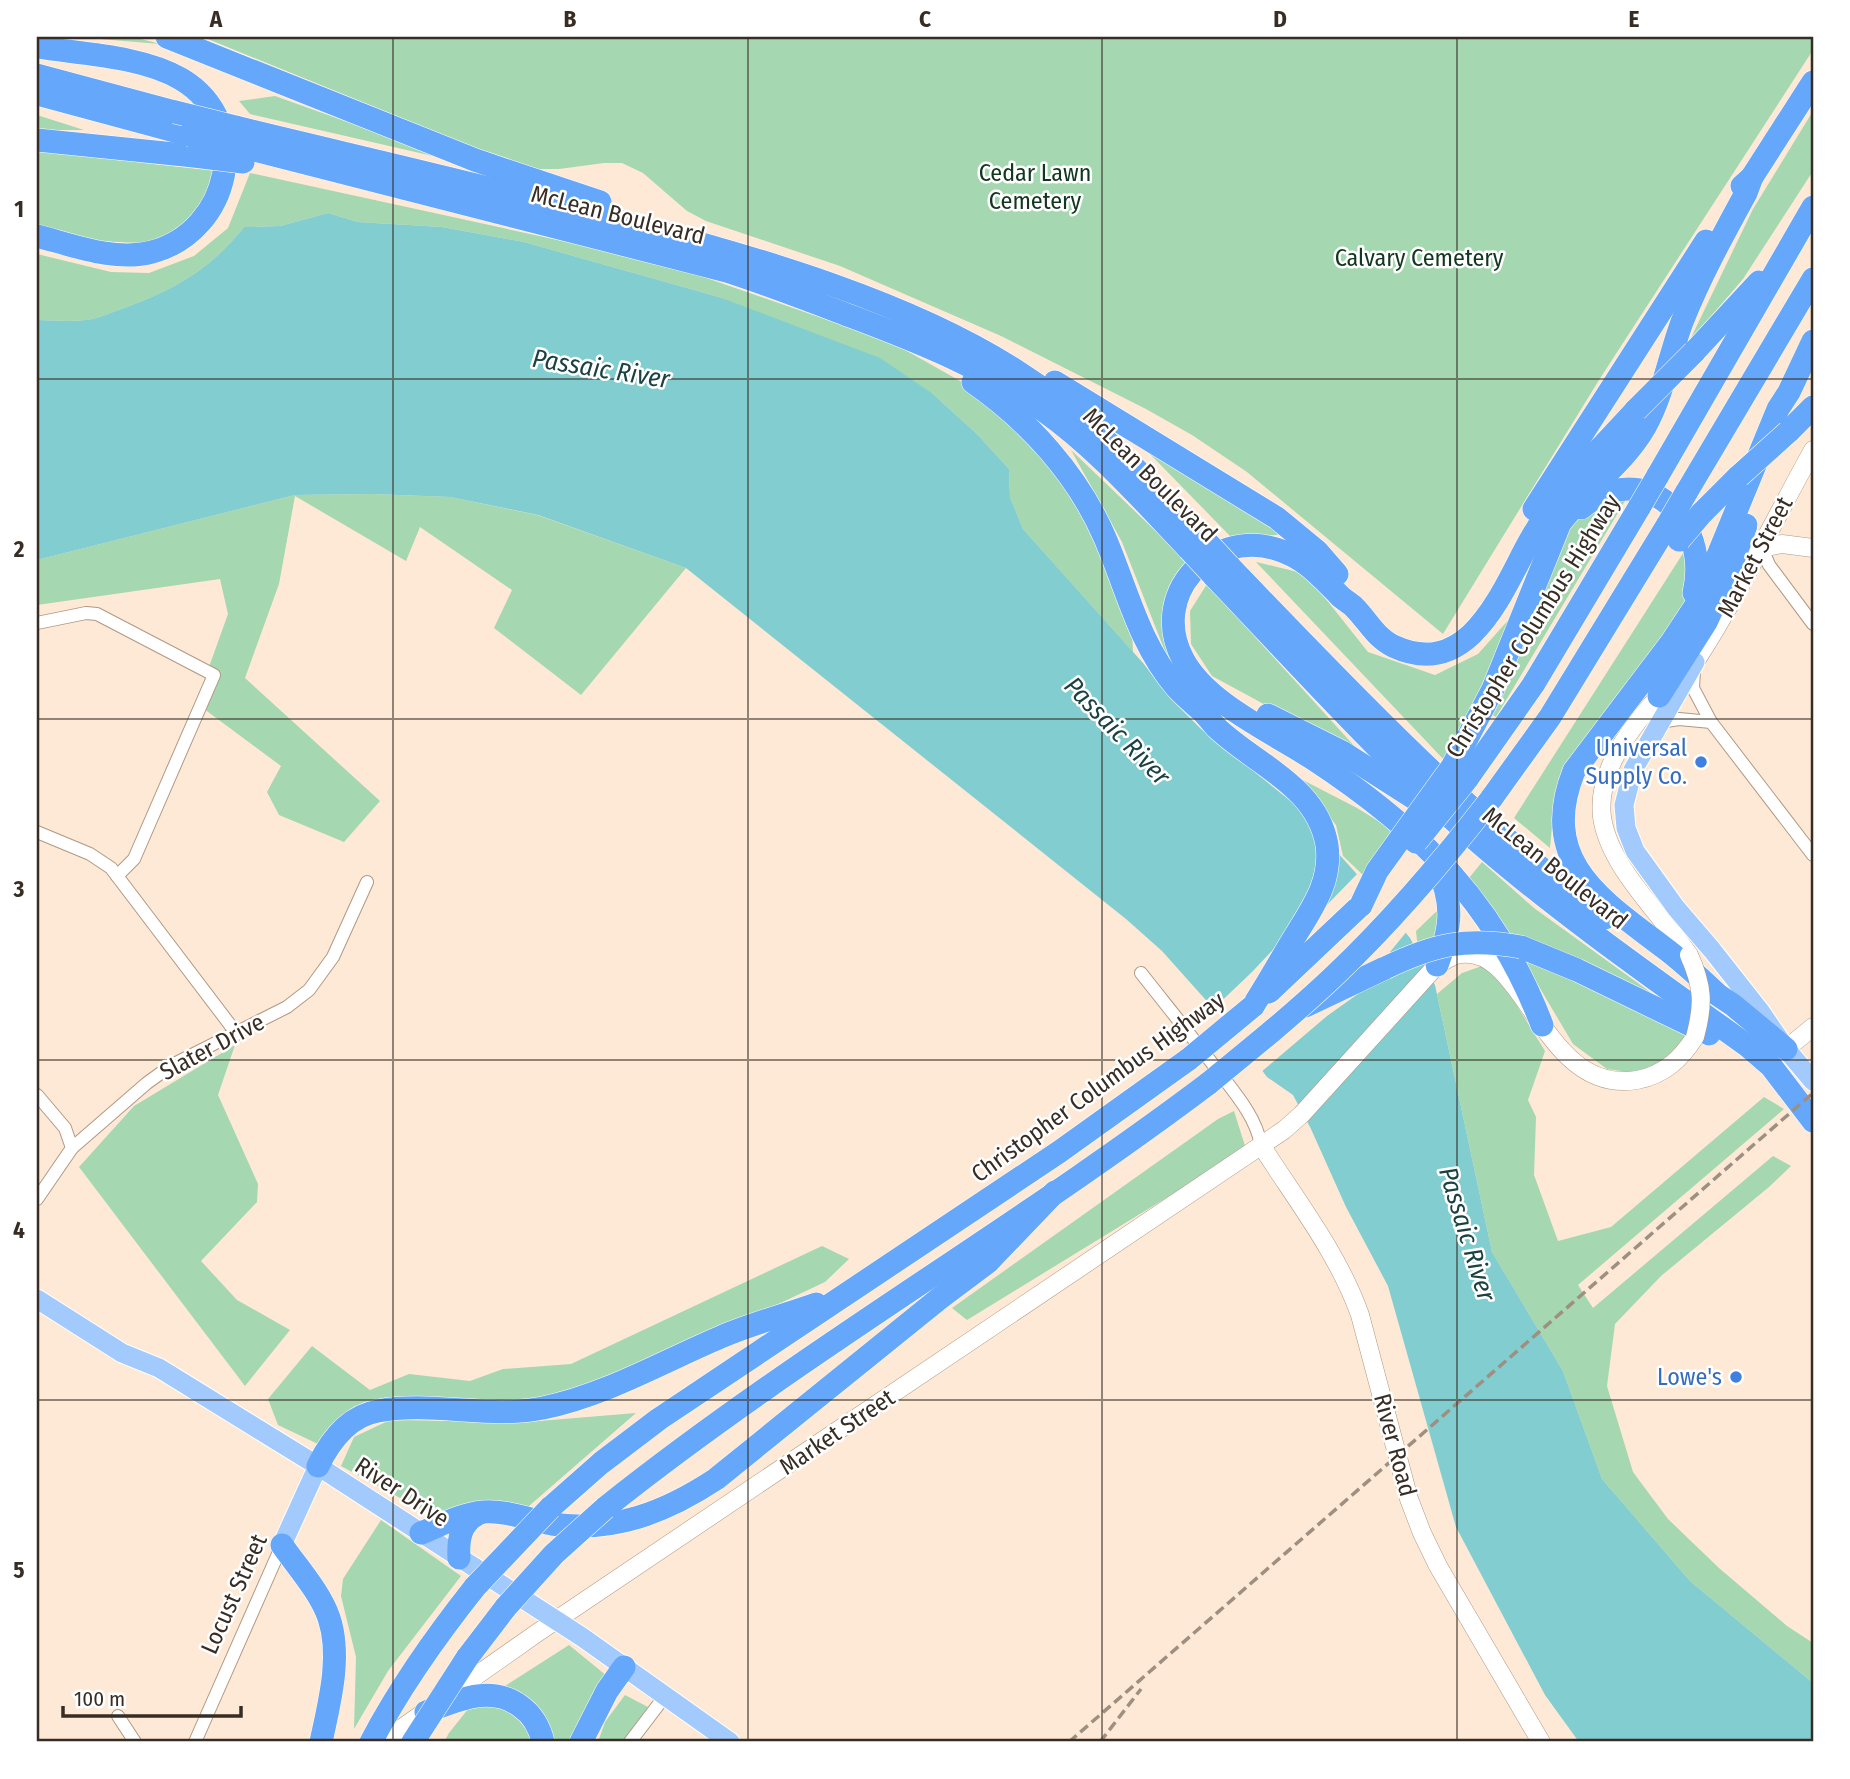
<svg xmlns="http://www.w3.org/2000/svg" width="1850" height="1779" font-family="'Fira Sans Condensed',sans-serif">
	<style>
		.green { fill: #a5d7b1 }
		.water { fill: #82cdcf }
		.pier { fill: #fee9d6 }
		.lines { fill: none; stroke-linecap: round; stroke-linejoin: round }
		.street-casing { stroke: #b19982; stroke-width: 14 }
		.secondary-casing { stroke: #b19982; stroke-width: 19 }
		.primary-casing { stroke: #fff; stroke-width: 21 }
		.highway-casing { stroke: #fff; stroke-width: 24 }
		.street { stroke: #fff; stroke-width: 12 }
		.secondary { stroke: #fff; stroke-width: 18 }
		.primary { stroke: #a3cafc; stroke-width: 19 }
		.highway { stroke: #65a7fa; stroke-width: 23 }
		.rail { stroke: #9e8f81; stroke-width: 3.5; stroke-dasharray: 10 5; stroke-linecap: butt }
		.secondary-bridge-casing { stroke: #b19982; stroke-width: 19; stroke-linecap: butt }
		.highway-bridge-casing { stroke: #fff; stroke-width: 24; stroke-linecap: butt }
		.secondary-bridge { stroke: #fff; stroke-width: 18 }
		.highway-bridge { stroke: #65a7fa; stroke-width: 23 }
		.grid { fill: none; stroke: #372d24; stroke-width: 2; stroke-opacity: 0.55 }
		.shop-dot { fill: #3f7fe0; stroke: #fff; stroke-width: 2.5 }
		.labels { text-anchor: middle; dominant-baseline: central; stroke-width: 5; stroke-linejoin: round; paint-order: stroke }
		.park-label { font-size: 24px; fill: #11371e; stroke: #fff }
		.street-label { font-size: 24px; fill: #372d24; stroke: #fff }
		.shop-label { font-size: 24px; fill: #366cbe; stroke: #fff; text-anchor: end }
		.water-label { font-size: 26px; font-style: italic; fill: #1c4142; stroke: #fff }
		.neatline { fill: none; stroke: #372d24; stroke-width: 2.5 }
		.grid-label { font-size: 23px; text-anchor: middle; font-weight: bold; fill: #372d24 }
	</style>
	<rect width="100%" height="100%" fill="#fee9d6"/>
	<g class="green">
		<polygon points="76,37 134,37 160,44"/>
		<polygon points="203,37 1813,37 1813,50 1599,380 1443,634 1247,472 1192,435 1146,409 1001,336 840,266 706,221 687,211 643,173 622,163 604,163 559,169 537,169 519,166"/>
		<polygon points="275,96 459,162 250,114 239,101"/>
		<polygon points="1813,111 1813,171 1743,279 1689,342 1753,209"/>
		<polygon points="37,115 84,130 37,130"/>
		<polygon points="37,148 144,158 144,163 216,171 196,222 158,244 98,241 37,229"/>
		<path d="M250 173 567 242 692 273 891 342 976 390 1032 436 1079 498 1132 628 1133 652 1023 529 1010 497 1009 469 977 434 933 394 719 297 524 242 442 227 358 222 328 213 280 226 244 227C210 270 172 291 121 309 110 313 97 319 85 320 70 322 52 320 37 320V254L111 272 149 273 194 256 228 228Z"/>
		<polygon points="1071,450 1191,565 1167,603 1170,664 1122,542"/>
		<polygon points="1148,452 1285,534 1233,539"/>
		<polygon points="373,494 450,497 537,515 686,568 581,695 494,628 512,590 420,527 406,561 295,496 279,584 245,678 380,801 344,842 279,815 267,792 281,766 196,703 228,614 220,579 37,605 37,560 295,495"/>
		<path d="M1628 496 1496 717 1491 714 1559 545C1583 508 1589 509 1628 496Z"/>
		<polygon points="1687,547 1686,598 1677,618 1565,769 1555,793 1550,848 1514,818"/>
		<polygon points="1256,562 1306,574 1368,652 1435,675 1478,654 1511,617 1481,703 1447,763"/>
		<polygon points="1207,584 1367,760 1212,676 1191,644 1190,611"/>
		<polygon points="1299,778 1357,808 1396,832 1363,875 1343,856 1336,825"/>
		<polygon points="1482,862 1534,908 1653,994 1507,933 1469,878"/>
		<polygon points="1442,906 1456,937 1418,949 1416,931"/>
		<polygon points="1522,958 1692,1029 1678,1051 1642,1074 1607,1069 1573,1044"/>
		<polygon points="1482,966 1508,986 1519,1009 1545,1051 1528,1100 1536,1117 1534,1175 1558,1241 1611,1227 1764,1097 1784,1109 1578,1285 1593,1308 1773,1156 1791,1166 1769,1187 1661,1276 1615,1324 1607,1386 1633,1472 1668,1519 1719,1568 1787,1626 1813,1643 1813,1683 1690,1581 1602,1479 1563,1371 1492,1252 1437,994 1462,973"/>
		<polygon points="235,1045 218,1095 258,1184 257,1202 201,1261 237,1300 290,1330 245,1386 79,1167 134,1106"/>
		<polygon points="1234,1111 1246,1149 967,1320 952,1308 1218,1119"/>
		<polygon points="822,1246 849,1259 825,1282 603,1387 555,1401 385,1404 318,1444 278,1425 268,1399 312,1346 370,1390 409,1374 470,1381 503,1369 571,1364"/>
		<polygon points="636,1413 529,1506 494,1506 439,1519 341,1466 354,1437 390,1420 527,1422"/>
		<polygon points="381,1520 461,1576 388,1671 354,1729 356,1657 341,1596 343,1579"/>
		<path d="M569 1645 607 1676 573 1742H554C552 1719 527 1694 505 1686Z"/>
		<polygon points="625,1695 648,1707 622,1742 598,1742 605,1722"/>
		<polygon points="497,1703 522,1718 532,1742 444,1742 449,1733 472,1704"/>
	</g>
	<path class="water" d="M328 213 358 222 442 227 524 242 719 297 880 358 933 394 977 434 1009 469 1010 497 1023 529 1143 663 1171 699 1201 729 1293 803 1372 891 1410 938 1435 985 1492 1252 1563 1371 1602 1479 1690 1581 1813 1683V1742H1579L1545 1695 1456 1527 1388 1286 1346 1207 1311 1129 1293 1095 1267 1077 1230 1027 1162 951 1126 919 686 568 538 515 450 497 373 494 295 495 37 560V320C52 320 70 322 85 320 97 319 110 313 121 309 172 291 210 270 244 227L280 226Z"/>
	<polygon class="pier" points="1334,844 1324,908 1359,872 1408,930 1390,952 1392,954 1365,989 1327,1016 1260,1073 1211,1011 1252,972 1285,937"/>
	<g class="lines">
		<defs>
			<g id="street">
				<polyline points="1762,548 1769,565 1813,624"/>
				<polyline points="37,623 86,613 97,614 214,675 134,859 117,876"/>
				<polyline points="1694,671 1693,688 1711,722 1813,855"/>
				<polyline points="1660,722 1679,719 1711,722"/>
				<polyline points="37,832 90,854 111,868 237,1034"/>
				<path d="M1141 973C1167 1006 1193 1038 1218 1071 1235 1093 1256 1117 1261 1145"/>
				<polyline points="37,1095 65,1128 72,1148"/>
				<polyline points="37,1199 72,1148 147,1083 172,1065 287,1007 309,990 333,957 367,882"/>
				<polyline points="118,1716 135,1742"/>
				<polyline points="195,1742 282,1545"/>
				<polyline points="630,1742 665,1696"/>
			</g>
			<g id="secondary">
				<polyline points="1762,548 1782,544 1813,548"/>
				<path d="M1689 955C1661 914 1609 867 1602 817 1600 800 1604 781 1611 765 1621 741 1642 715 1659 696 1671 683 1688 673 1697 659 1740 592 1774 520 1813 450"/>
				<polyline points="1786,1049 1813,1027"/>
				<path d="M1261 1145C1296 1200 1338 1253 1360 1315L1409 1499 1422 1533 1438 1566 1541 1742"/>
				<path d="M382 1742 537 1633 1284 1130 1302 1114 1437 965C1443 962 1450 957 1456 955 1526 938 1540 1096 1637 1080 1664 1075 1681 1059 1695 1037"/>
			</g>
			<g id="primary">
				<polyline points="1695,662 1633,770 1624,805 1626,828 1635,851 1676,908 1712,950 1760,1011 1786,1049 1813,1081"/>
				<polyline points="37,1299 122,1353 159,1368 318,1466 582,1637 730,1742"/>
				<polyline points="282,1545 318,1466"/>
			</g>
			<g id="highway">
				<polyline points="167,37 475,160 600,202"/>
				<path d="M37 47C82 54 142 56 181 79 255 123 230 232 152 252 115 262 72 245 37 236"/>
				<polyline points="37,75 175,112"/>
				<polyline points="37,94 189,135"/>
				<path d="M235 127C371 160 508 191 644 228 764 260 907 302 1012 368 1088 416 1144 476 1205 540"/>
				<polyline points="37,140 194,156"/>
				<path d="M239 146 727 271C770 285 811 301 853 317 922 343 982 367 1043 410 1098 449 1143 501 1189 549"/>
				<polyline points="1742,186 1752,177 1813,82"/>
				<polyline points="1694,352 1759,282"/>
				<path d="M973 382C1029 421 1078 475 1105 538 1127 589 1139 644 1176 687 1184 696 1194 704 1203 712 1208 717 1212 723 1217 728 1256 765 1317 786 1327 845 1332 882 1312 908 1294 938 1280 961 1267 984 1253 1006"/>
				<polyline points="1055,382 1277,518 1317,551 1337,574"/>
				<polyline points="1788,432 1813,407"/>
				<polyline points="1657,477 1813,207"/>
				<polyline points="1686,493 1813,279"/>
				<path d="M1581 508C1645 456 1711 520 1694 593"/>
				<polyline points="1534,509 1706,241"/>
				<polyline points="1701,514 1739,476"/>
				<path d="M1229 566C1348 690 1466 815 1605 918"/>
				<path d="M1213 575C1301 667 1386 763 1483 846 1568 919 1659 982 1749 1047L1771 1066 1813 1121"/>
				<polyline points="1659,696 1706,622 1728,575 1746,525"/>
				<polyline points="1268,715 1342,752 1414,798"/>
				<path d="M1452 767 1493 689 1560 523C1586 489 1623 465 1645 427 1663 395 1669 357 1682 322 1700 277 1723 235 1746 193L1752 177"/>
				<polyline points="1467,779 1533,685 1640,506"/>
				<polyline points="1491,799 1550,717 1668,524"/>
				<path d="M1436 864C1454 903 1452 926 1437 965"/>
				<polyline points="1521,947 1577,970 1709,1034"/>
				<polyline points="1703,985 1733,1005 1786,1049"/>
				<polyline points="1269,992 1361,905"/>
				<path d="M1716 993C1699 977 1682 961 1663 947 1600 899 1538 861 1574 771L1671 643 1700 599 1778 409 1789 392 1813 341"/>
				<polyline points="1305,1006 1385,968"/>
				<path d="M1542 1025C1496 904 1420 829 1313 759 1272 732 1206 703 1183 659 1149 595 1210 529 1276 549 1304 557 1320 576 1340 596 1344 600 1350 603 1354 607 1368 621 1375 637 1393 646 1468 681 1501 594 1528 544 1537 528 1547 512 1558 498 1581 466 1610 439 1636 410"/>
				<path d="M318 1466C330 1441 349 1416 378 1411 432 1401 489 1419 543 1408 606 1395 662 1362 721 1337 751 1324 785 1315 816 1304"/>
				<polyline points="550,1508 601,1463 659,1419 1059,1152 1189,1059"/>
				<path d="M605 1508C798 1354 1013 1231 1209 1083"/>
				<path d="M421 1533C441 1525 462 1514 483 1512 505 1510 530 1520 552 1524 613 1533 666 1512 716 1479L940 1298 988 1262 1055 1192"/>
				<path d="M282 1545C298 1568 320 1592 329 1618 342 1657 329 1704 321 1742"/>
				<path d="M459 1558C458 1540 460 1523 478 1514"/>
				<polyline points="467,1658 506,1607"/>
				<path d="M426 1712C456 1701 490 1684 520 1706 532 1714 540 1728 543 1742"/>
				<path d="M371 1742C400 1687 436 1636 475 1587"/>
				<polyline points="581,1742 607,1691 624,1667"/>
			</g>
		</defs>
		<use href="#street" class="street-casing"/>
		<use href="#secondary" class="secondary-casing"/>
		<use href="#primary" class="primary-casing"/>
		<use href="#highway" class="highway-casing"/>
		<use href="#street" class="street"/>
		<use href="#secondary" class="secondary"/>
		<use href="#primary" class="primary"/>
		<use href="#highway" class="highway"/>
		<g class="rail">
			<polyline points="1069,1742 1813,1093"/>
			<polyline points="1100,1742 1141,1689"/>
		</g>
		<defs>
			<path id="secondary-bridge" d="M1689 955C1703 986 1704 1004 1695 1037"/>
			<g id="highway-bridge">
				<polyline points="175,112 235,127"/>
				<polyline points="189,135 239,146"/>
				<polyline points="194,156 243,162"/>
				<polyline points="1636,410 1694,352"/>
				<polyline points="1739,476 1788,432"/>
				<polyline points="1640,506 1657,477"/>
				<polyline points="1668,524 1686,493"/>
				<polyline points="1205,540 1229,566"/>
				<polyline points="1679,540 1701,514"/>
				<polyline points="1189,549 1213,575"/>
				<polyline points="1416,842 1467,779"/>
				<polyline points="1361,905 1377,871 1452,767"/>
				<path d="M1385 968C1435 944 1466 937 1521 947"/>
				<polyline points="1189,1059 1253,1006"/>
				<path d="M1209 1083C1252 1048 1295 1013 1335 975 1392 921 1443 861 1491 799"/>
				<polyline points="475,1587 550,1508"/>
				<polyline points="506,1607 554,1554 605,1508"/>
				<polyline points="413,1742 467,1658"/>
			</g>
		</defs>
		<use href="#secondary-bridge" class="secondary-bridge-casing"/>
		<use href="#highway-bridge" class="highway-bridge-casing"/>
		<use href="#secondary-bridge" class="secondary-bridge"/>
		<use href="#highway-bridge" class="highway-bridge"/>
	</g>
	<path class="grid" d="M393 37V1742M748 37V1742M1102 37V1742M1457 37V1742M37 379H1813M37 719H1813M37 1060H1813M37 1400H1813"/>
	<g class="shop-dot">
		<circle cx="1701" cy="762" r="7"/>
		<circle cx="1736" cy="1377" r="7"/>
	</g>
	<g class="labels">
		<g class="park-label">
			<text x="1035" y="173">Cedar Lawn<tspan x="1035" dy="28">Cemetery</tspan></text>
			<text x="1419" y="258">Calvary Cemetery</text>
		</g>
		<g class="street-label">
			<text transform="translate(618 215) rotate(14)">McLean Boulevard</text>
			<text transform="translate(1150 475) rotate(45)">McLean Boulevard</text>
			<text transform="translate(1755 557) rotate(-62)">Market Street</text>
			<text transform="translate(1533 626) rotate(-58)">Christopher Columbus Highway</text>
			<text transform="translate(1555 868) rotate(39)">McLean Boulevard</text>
			<text transform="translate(212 1047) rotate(-28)">Slater Drive</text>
			<text transform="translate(1098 1087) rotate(-36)">Christopher Columbus Highway</text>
			<text transform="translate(837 1432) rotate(-34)">Market Street</text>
			<text transform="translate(1395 1445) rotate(75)">River Road</text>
			<text transform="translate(402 1492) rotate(33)">River Drive</text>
			<text transform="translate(234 1594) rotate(-66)">Locust Street</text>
		</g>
		<g class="shop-label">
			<text x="1687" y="748">Universal<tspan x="1687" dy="28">Supply Co.</tspan></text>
			<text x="1722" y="1377">Lowe's</text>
		</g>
		<g class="water-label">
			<text transform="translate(601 369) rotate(9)">Passaic River</text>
			<text transform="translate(1117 731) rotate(46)">Passaic River</text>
			<text transform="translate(1467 1234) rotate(73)">Passaic River</text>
		</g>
	</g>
	<rect width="1850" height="1779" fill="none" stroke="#ffffff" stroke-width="77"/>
	<path d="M63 1706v10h178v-10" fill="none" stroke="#372d24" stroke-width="3.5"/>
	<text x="74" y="1706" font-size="21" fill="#372d24" stroke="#ffffff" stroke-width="5" paint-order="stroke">100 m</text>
	<rect x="38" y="38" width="1774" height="1702" class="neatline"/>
	<g class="grid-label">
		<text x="216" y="27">A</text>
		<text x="570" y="27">B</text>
		<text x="925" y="27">C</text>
		<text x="1280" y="27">D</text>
		<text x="1634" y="27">E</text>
		<text x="19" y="217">1</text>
		<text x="19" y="557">2</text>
		<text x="19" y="897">3</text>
		<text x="19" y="1238">4</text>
		<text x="19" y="1578">5</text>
	</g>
</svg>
